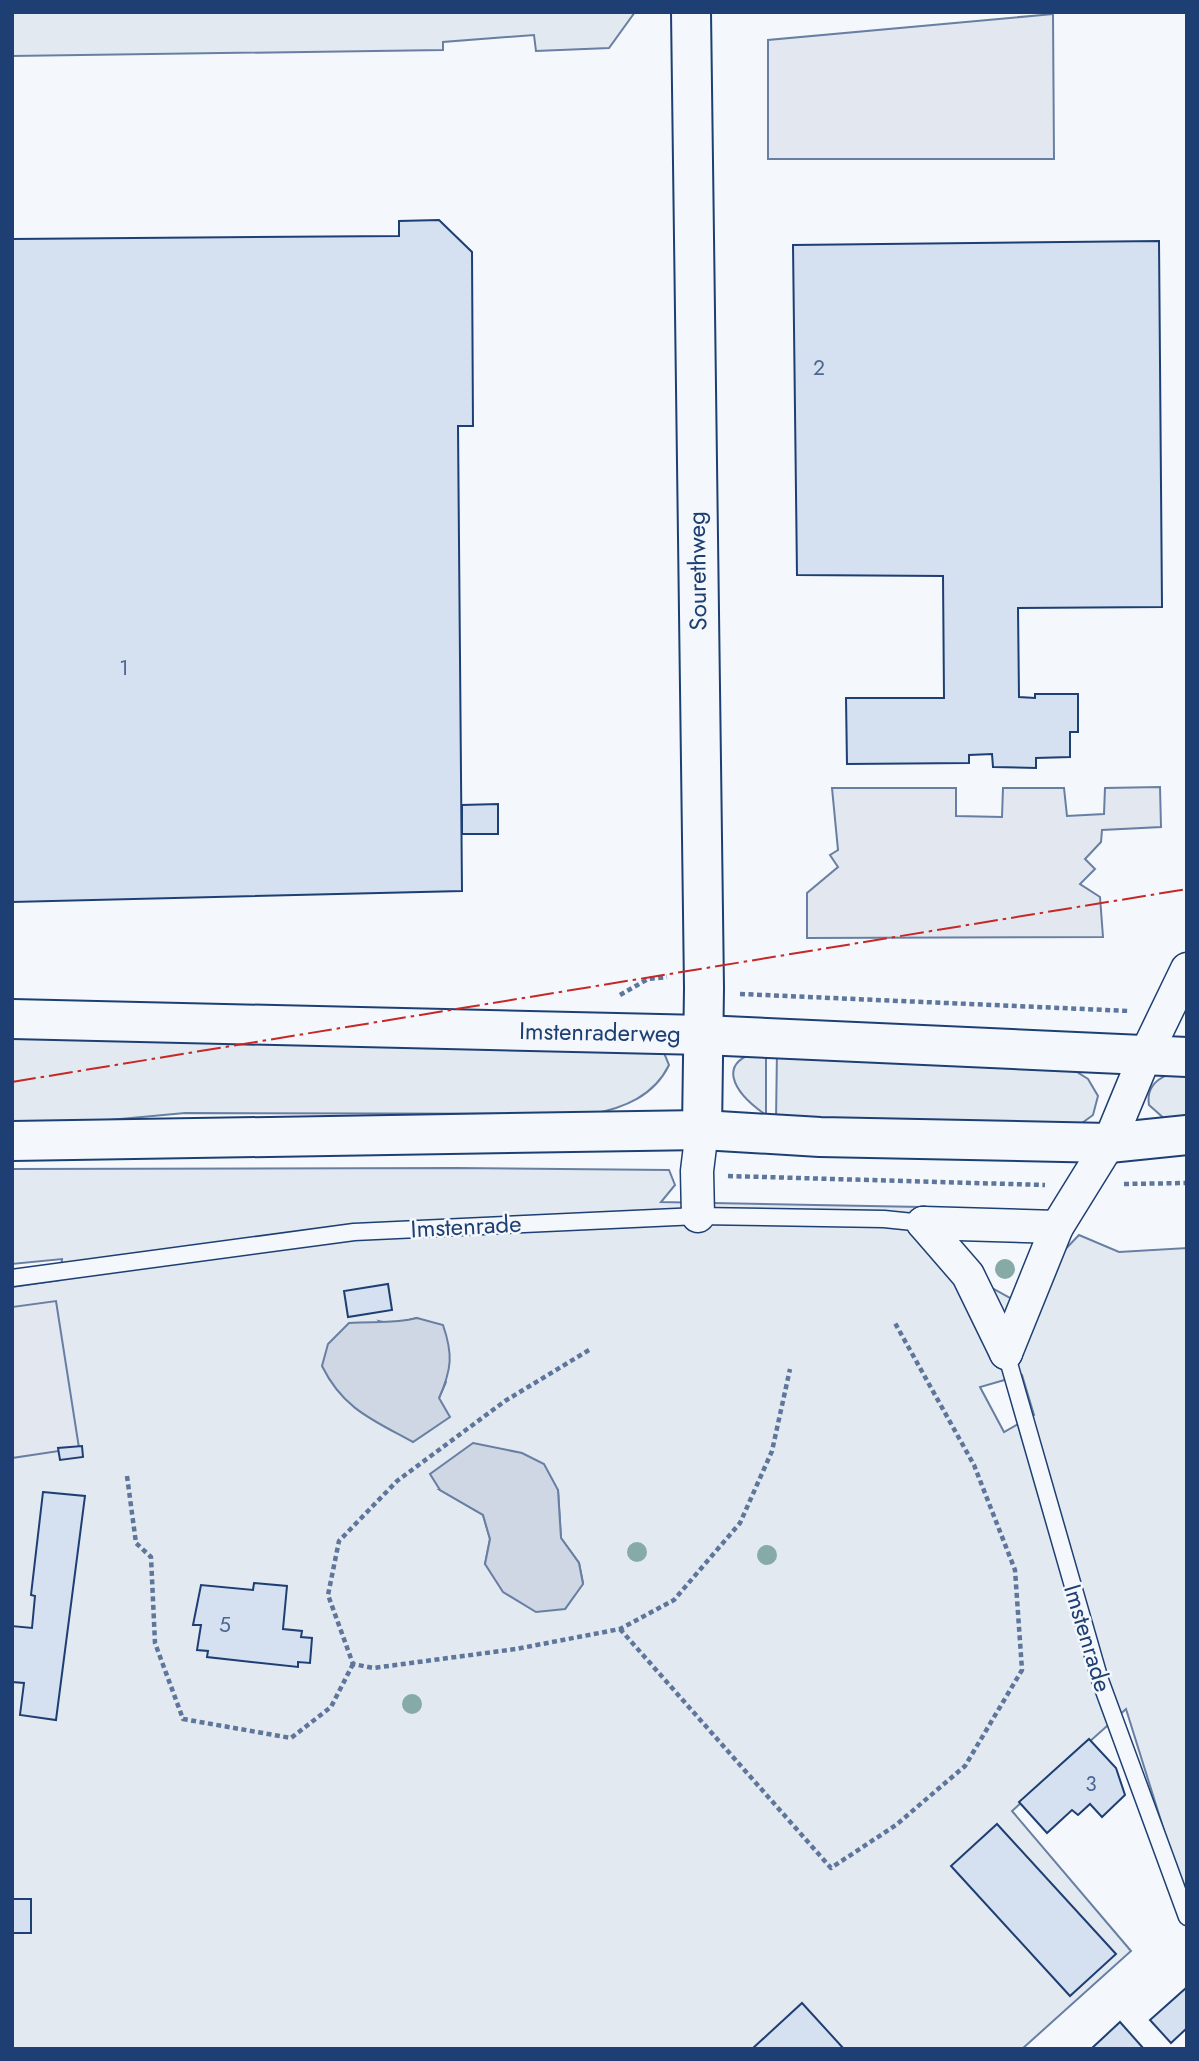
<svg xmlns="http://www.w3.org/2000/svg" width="1199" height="2061" font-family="Jost,sans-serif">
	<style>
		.green { fill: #e3e9f0; stroke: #687fa3; stroke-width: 2; fill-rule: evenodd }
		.parking { fill: #e3e8f0; stroke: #687fa3; stroke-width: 2 }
		.water { fill: #cfd7e4; stroke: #687fa3; stroke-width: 2 }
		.building { fill: #d5e0f0; stroke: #1d3f73; stroke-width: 2 }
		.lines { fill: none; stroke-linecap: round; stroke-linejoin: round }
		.service-casing { stroke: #1d3f73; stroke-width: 19 }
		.minor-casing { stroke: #1d3f73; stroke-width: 35 }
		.tertiary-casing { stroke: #1d3f73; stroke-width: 42 }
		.path { stroke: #5e769c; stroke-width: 4.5; stroke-dasharray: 5 3.5; stroke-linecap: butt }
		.service { stroke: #f4f7fb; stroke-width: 16 }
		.minor { stroke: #f4f7fb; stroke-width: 32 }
		.tertiary { stroke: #f4f7fb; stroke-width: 38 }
		.power { stroke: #c62828; stroke-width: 2; stroke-dasharray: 24 5 3.5 5; stroke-linecap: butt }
		.tree { fill: #86aba6 }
		.labels { text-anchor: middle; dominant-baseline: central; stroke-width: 5; stroke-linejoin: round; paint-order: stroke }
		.number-label { font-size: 21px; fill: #4b6792 }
		.street-label { font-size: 24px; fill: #1d3f73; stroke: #f4f7fb }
	</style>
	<rect width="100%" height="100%" fill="#f4f7fb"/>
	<g class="green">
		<polygon points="12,12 635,12 609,48 536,51 534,35 443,42 443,50 12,56"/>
		<path d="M12 1033 662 1048 669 1065C654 1096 624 1108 592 1114L185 1113 12 1129Z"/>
		<path d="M766 1050V1115C734 1093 712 1060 766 1050Z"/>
		<polygon points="777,1050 1069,1067 1088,1079 1098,1096 1093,1115 1078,1126 776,1121"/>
		<path d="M1187 1069V1124L1167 1121 1149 1105C1145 1081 1167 1073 1187 1069Z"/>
		<path d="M457 1168 669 1170 675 1185 661 1202 922 1207 936 1257 1039 1314 1055 1260 1079 1235 1119 1252 1187 1248V1904L1126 1709 1012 1811 1131 1951 1022 2049H12V1287L60 1280 62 1259 12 1264V1169ZM417 1318 446 1382 439 1398 379 1321 392 1324ZM1022 1375 1034 1415 1004 1432 980 1387ZM440 1490H558L561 1538 579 1563 583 1583 565 1609 485 1564 490 1539 483 1515Z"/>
	</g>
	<g class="parking">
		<polygon points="1053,14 1054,159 768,159 768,40"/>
		<polygon points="1160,787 1161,827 1102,830 1101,842 1085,859 1095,869 1080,884 1100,897 1103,937 807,938 807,893 838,867 830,855 838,850 832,788 956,788 956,816 1002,817 1003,788 1064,788 1067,816 1104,814 1105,788"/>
		<polygon points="56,1301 79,1448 12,1458 12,1307"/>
	</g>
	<g class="water">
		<path d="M417 1318 443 1325C453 1354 452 1369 439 1398L450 1417 413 1442C373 1420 343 1409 322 1366L328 1344 349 1323C373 1321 394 1324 417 1318Z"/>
		<polygon points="473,1443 522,1453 544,1464 558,1490 561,1538 579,1563 583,1584 565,1609 536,1612 503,1592 485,1564 490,1539 483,1515 440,1490 430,1474"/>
	</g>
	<g class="building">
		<polygon points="439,220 472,252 473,426 458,426 462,891 12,902 12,239 399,236 399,221"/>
		<polygon points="1159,241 1162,607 1018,608 1019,697 1035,698 1035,694 1078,694 1078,732 1070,732 1070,757 1036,758 1036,768 993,767 992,754 969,755 969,763 847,764 846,698 944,698 943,576 797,575 793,245"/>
		<polygon points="498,804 498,834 462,834 462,805"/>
		<polygon points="388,1284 392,1310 348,1317 344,1291"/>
		<polygon points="82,1446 83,1457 60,1460 58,1448"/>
		<polygon points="43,1492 85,1496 56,1720 20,1715 24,1683 12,1682 12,1626 32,1628 35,1596 31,1595"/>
		<polygon points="254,1583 287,1586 283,1629 302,1631 301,1637 312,1638 310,1663 298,1662 298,1667 207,1657 208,1651 197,1650 201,1625 193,1625 201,1585 253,1590"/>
		<polygon points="1089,1739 1116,1768 1125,1795 1102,1817 1090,1804 1078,1815 1072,1810 1047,1833 1019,1802"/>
		<polygon points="997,1824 1116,1954 1070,1996 951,1866"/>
		<rect x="12" y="1899" width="19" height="34"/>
		<polygon points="1186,1988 1187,2028 1171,2043 1150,2020"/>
		<polygon points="802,2003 844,2049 752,2049"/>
		<polygon points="1120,2022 1144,2049 1091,2049"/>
	</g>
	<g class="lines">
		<defs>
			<g id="service">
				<polyline points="12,1278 354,1232 698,1216 884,1219 923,1223"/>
				<polyline points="1006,1353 1100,1680 1187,1917"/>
			</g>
			<g id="minor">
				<polyline points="698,1216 697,1171 702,1130"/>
				<polyline points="923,1223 968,1275 1006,1353"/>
				<polyline points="923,1223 1057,1227"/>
				<polyline points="1006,1353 1057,1227 1109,1143 1145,1056 1187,969"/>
			</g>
			<g id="tertiary">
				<polyline points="691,12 704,988 702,1130"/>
				<polyline points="12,1019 703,1035 1187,1057"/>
				<polyline points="12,1141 702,1130 820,1137 1109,1143 1187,1135"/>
			</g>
		</defs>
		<use href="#service" class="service-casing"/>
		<use href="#minor" class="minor-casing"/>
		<use href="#tertiary" class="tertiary-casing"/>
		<g class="path">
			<polyline points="740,994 1130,1011"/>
			<polyline points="620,995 648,979 667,977"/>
			<polyline points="728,1176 1045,1185"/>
			<polyline points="1124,1184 1187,1183"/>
			<polyline points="589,1350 505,1401 397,1481 339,1541 328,1595 353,1664 373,1668 516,1649 620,1629 674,1600 740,1523 772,1451 790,1369"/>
			<polyline points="127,1476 136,1543 151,1557 155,1643 183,1719 291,1738 331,1707 353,1664"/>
			<polyline points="620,1629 831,1868 896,1825 965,1766 1022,1670 1015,1570 974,1465 895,1323"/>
		</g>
		<use href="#service" class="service"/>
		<use href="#minor" class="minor"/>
		<use href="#tertiary" class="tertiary"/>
		<polyline class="power" points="12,1082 1187,889"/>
	</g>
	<g class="tree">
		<circle cx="1005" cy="1269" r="10"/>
		<circle cx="637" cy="1552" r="10"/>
		<circle cx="767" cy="1555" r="10"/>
		<circle cx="412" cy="1704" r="10"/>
	</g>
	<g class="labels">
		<g class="number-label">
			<text x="819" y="368">2</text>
			<text x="124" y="668">1</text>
			<text x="225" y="1625">5</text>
			<text x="1091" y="1784">3</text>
		</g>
		<g class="street-label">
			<text transform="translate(697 571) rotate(-91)">Sourethweg</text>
			<text transform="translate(600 1032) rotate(1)">Imstenraderweg</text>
			<text transform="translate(466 1226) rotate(-3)">Imstenrade</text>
			<text transform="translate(1088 1638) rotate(73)">Imstenrade</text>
		</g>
	</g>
	<rect width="1199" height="2061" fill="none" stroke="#1d3f73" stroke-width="28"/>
</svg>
